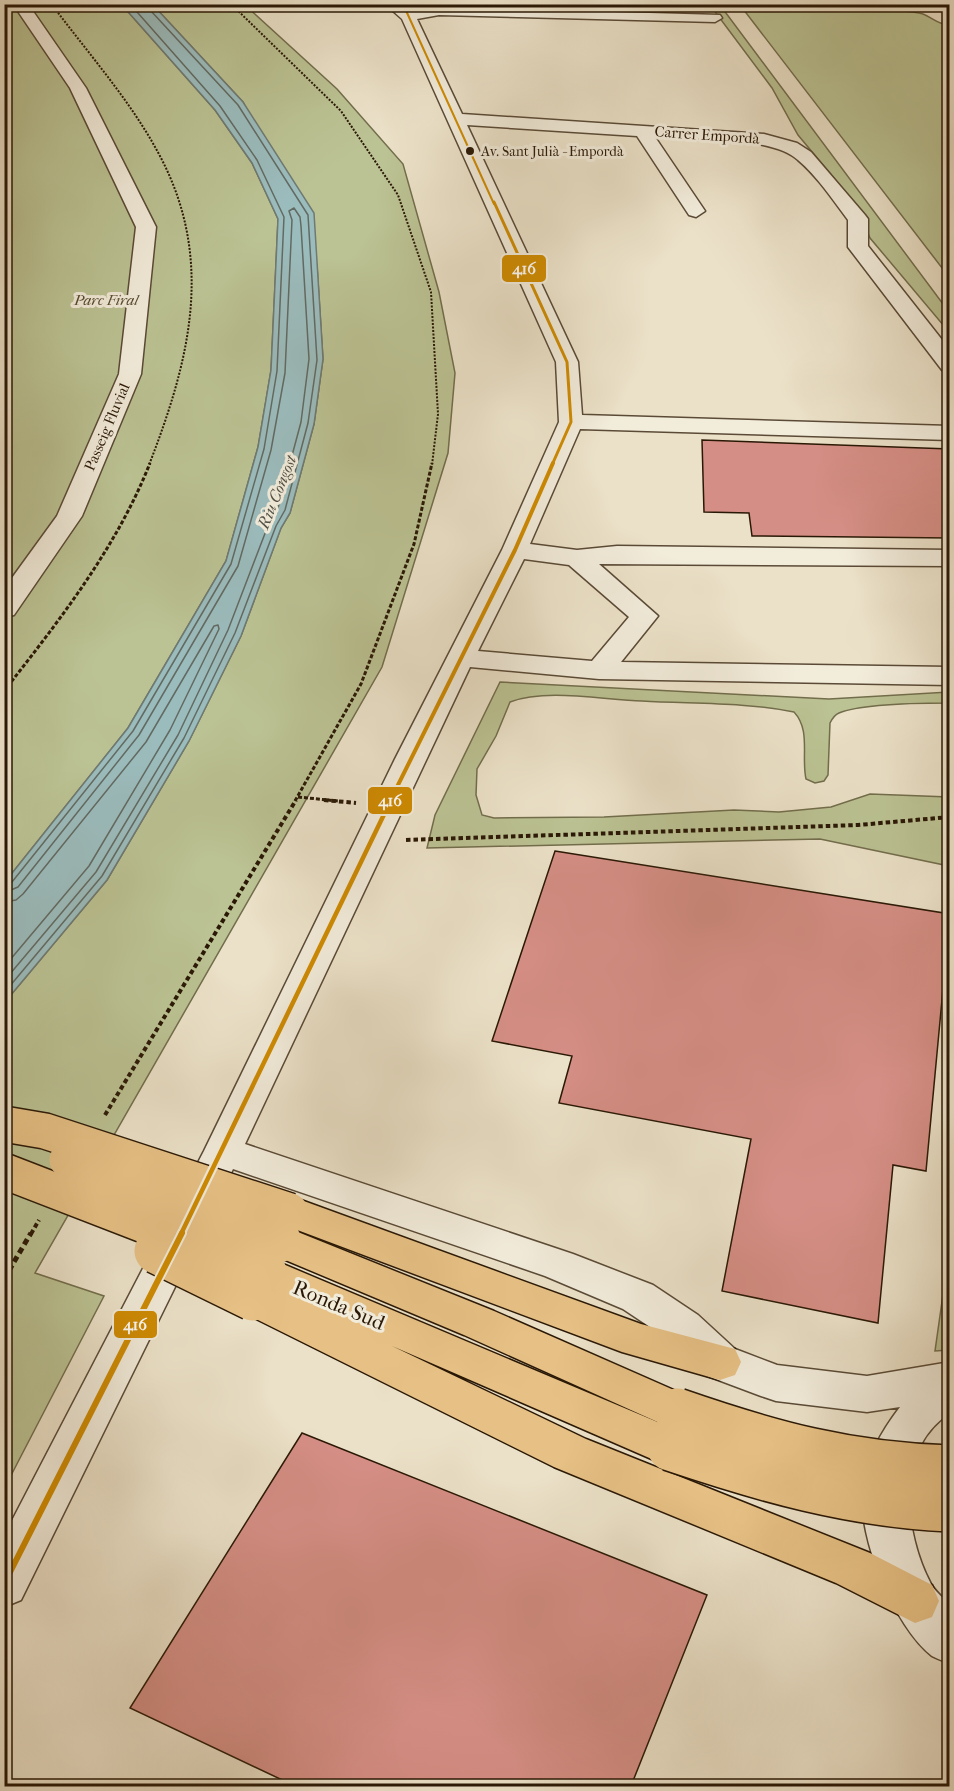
<svg xmlns="http://www.w3.org/2000/svg" width="954" height="1791" font-family="'IM FELL French Canon',serif">
	<style>
		.green { fill: #bbc293; stroke: #726d4c; stroke-width: 1.5 }
		.water { fill: #9bbcbd; stroke: #6e7a74; stroke-width: 1.5 }
		.lines { fill: none; stroke-linecap: round; stroke-linejoin: round }
		.shore { stroke: #626a62; stroke-width: 1.5 }
		.building { fill: #d58e85; stroke: #2a1806; stroke-width: 1.5 }
		.minor-casing { stroke: #5a4a36; stroke-width: 3 }
		.highway-casing { stroke: #2a1806; stroke-width: 3 }
		.path-far3 { stroke: #2a1806; stroke-width: 2; stroke-dasharray: 2 1.5; stroke-linecap: butt }
		.path-far2 { stroke: #2a1806; stroke-width: 3; stroke-dasharray: 4 2; stroke-linecap: butt }
		.path-far1 { stroke: #2a1806; stroke-width: 4; stroke-dasharray: 4.5 3; stroke-linecap: butt }
		.path { stroke: #2a1806; stroke-width: 5; stroke-dasharray: 6 4; stroke-linecap: butt }
		.minor { fill: #f2ecdb; fill-rule: evenodd }
		.highway { fill: #e6c084; fill-rule: evenodd }
		.highway-bridge-far1-casing { stroke: #2a1806; stroke-width: 38; stroke-linecap: butt }
		.highway-bridge-casing { stroke: #2a1806; stroke-width: 48; stroke-linecap: butt }
		.highway-bridge-far1 { stroke: #e6c084; stroke-width: 35 }
		.highway-bridge { stroke: #e6c084; stroke-width: 45 }
		.bus-1-far4-casing { stroke: #f2ecdb; stroke-width: 4.5 }
		.bus-1-far3-casing { stroke: #f2ecdb; stroke-width: 6 }
		.bus-1-far2-casing { stroke: #f2ecdb; stroke-width: 8 }
		.bus-1-far1-casing { stroke: #f2ecdb; stroke-width: 9 }
		.bus-1-casing { stroke: #f2ecdb; stroke-width: 10 }
		.bus-1-far4 { stroke: #ce8a01; stroke-width: 2 }
		.bus-1-far3 { stroke: #ce8a01; stroke-width: 3 }
		.bus-1-far2 { stroke: #ce8a01; stroke-width: 4 }
		.bus-1-far1 { stroke: #ce8a01; stroke-width: 4.5 }
		.bus-1 { stroke: #ce8a01; stroke-width: 6 }
		.bus-dot { fill: #2a1806; stroke: #f2ecdb; stroke-width: 2 }
		.labels { text-anchor: middle; dominant-baseline: central; stroke-width: 6; stroke-linejoin: round; paint-order: stroke }
		.far-bus-label { font-size: 14px; fill: #2a1806; stroke: #f2ecdb; text-anchor: start }
		.far-street-label { font-size: 15px; fill: #2a1806; stroke: #f2ecdb }
		.far-park-label { font-size: 15px; font-style: italic; fill: #564b30; stroke: #f2ecdb }
		.far-water-label { font-size: 16px; font-style: italic; fill: #525146; stroke: #f2ecdb }
		.near-street-label { font-size: 21px; fill: #2a1806; stroke: #f2ecdb }
		.line-badge { stroke: #f2ecdb; stroke-width: 2 }
		.badge-label { font-size: 16px; text-anchor: middle; font-weight: bold; fill: #fff }
	</style>
	<rect width="100%" height="100%" fill="#ebe1c8"/>
	<filter id="stains"><feTurbulence type="fractalNoise" baseFrequency=".00333" numOctaves="4"/><feColorMatrix values="0 0 0 0 .2 0 0 0 0 .09 0 0 0 0 .02 0 0 0 .5 -.17"/></filter>
	<radialGradient id="worn" r=".72"><stop offset=".6" stop-color="#630" stop-opacity="0"/><stop offset="1" stop-color="#630" stop-opacity=".3"/></radialGradient>
	<g class="green">
		<polygon points="5,5 122,5 215,110 252,163 278,219 271,370 258,447 226,561 128,728 5,882"/>
		<polygon points="153,5 245,5 337,89 403,164 439,292 455,373 448,453 382,667 35,1273 104,1296 5,1487 5,1002 107,880 189,741 241,636 281,528 290,513 314,424 323,359 317,265 253,122 243,102"/>
		<polygon points="710,5 720,5 949,312 949,332 870,238 862,219 838,183 798,135 772,88"/>
		<path d="M740 5H875C890 13 907 9 923 14 933 18 939 25 949 25V277Z"/>
		<path d="M500 682 829 699 949 692V703C924 703 861 704 839 713 834 715 832 719 830 723L828 775 824 781 815 783 806 779C801 757 811 730 794 712 745 702 693 704 642 701 604 700 546 688 510 702L496 736 477 769 476 795 482 815 494 818 604 817 734 810 779 812 831 807 870 794 949 797V866L820 839 427 848 435 815Z"/>
		<polygon points="949,1252 949,1350 935,1351"/>
	</g>
	<polygon class="water" points="122,5 153,5 243,102 314,213 323,359 314,424 290,513 281,528 241,636 189,741 107,880 5,1002 5,882 128,728 226,561 258,447 271,370 278,219 252,163 215,110"/>
	<g class="lines">
		<g class="shore">
			<polyline points="4,885 12,882 133,731 231,564 264,449 277,371 284,217 257,160 220,106 130,4"/>
			<polyline points="4,893 18,887 139,735 238,566 271,450 285,373 292,220 289,211 294,208 300,217 301,226 309,359 301,422 278,508 269,523 228,630 178,735 96,872 4,981"/>
			<polyline points="4,902 16,900 23,894 146,742 214,626 218,625 219,629 170,730 89,866 4,967"/>
			<polyline points="4,993 102,876 184,738 235,633 276,526 285,510 308,423 317,360 308,215 238,105 151,11 149,4"/>
		</g>
	</g>
	<g class="building">
		<polygon points="702,440 950,449 950,538 752,536 749,513 704,512"/>
		<polygon points="555,851 950,914 926,1171 893,1165 878,1323 722,1291 751,1139 559,1103 572,1056 492,1041"/>
		<polygon points="302,1433 707,1595 631,1786 295,1786 130,1708"/>
	</g>
	<g class="lines">
		<defs>
			<g id="minor">
				<polygon points="13,4 28,4 86,88 156,227 141,374 82,516 14,615 4,617 4,589 57,516 119,374 136,227 70,88"/>
				<path d="M385 4H411L413 11 439 7 720 15 722 18 715 22 439 15 417 19 462 114 764 134 797 143 811 152 865 215 868 219V246L950 350V371L942 370 848 247V220C833 200 817 176 798 160 772 136 691 139 655 137L705 211 696 217 689 215 637 136 467 125 578 362 582 415 950 426V440L580 429 530 544 577 550 617 546 950 550V566L599 564 658 616 621 662 950 667V685L599 679 470 667 245 1144 573 1254 653 1285 698 1315 735 1349 777 1365 867 1376 950 1362V1413C894 1449 904 1533 931 1584 935 1591 943 1598 950 1605V1663C944 1661 937 1659 932 1656 895 1627 857 1537 863 1490 866 1458 881 1432 900 1407L867 1412 776 1401 761 1396 705 1375 668 1339 623 1309 545 1276 233 1169 21 1600 4 1607V1536L204 1151 395 759 502 550 559 422 556 362 402 19ZM524 559 569 565 629 617 592 661 478 651Z"/>
			</g>
			<g id="highway">
				<polygon points="290,1196 641,1324 735,1349 741,1362 735,1375 720,1380 622,1352 276,1222 270,1211 276,1200"/>
				<polygon points="278,1224 494,1311 692,1398 699,1411 692,1424 677,1430 662,1424 464,1335 264,1251 258,1240 264,1229"/>
				<polygon points="264,1256 686,1434 692,1448 686,1462 670,1467 392,1346 586,1439 870,1553 932,1585 939,1601 932,1617 915,1623 836,1583 554,1467 238,1310 232,1298 238,1286 249,1283 244,1272 250,1261"/>
			</g>
		</defs>
		<use href="#minor" class="minor-casing"/>
		<use href="#highway" class="highway-casing"/>
		<g class="path-far3">
			<polyline points="231,4 341,111 398,195 431,292 438,414 432,465"/>
			<path d="M56 10C92 58 133 104 161 158 215 262 189 362 149 465"/>
		</g>
		<g class="path-far2">
			<path d="M4 691C59 621 117 547 150 463"/>
			<polyline points="298,797 338,801"/>
			<polyline points="295,801 361,684 414,544 432,463"/>
		</g>
		<g class="path-far1">
			<polyline points="324,800 356,803"/>
			<polyline points="406,840 858,825 950,817"/>
			<polyline points="105,1115 296,800"/>
			<polyline points="31,1234 39,1220"/>
		</g>
		<polyline class="path" points="4,1279 31,1233"/>
		<use href="#minor" class="minor"/>
		<use href="#highway" class="highway"/>
		<defs>
			<g id="highway-bridge-far1">
				<polyline points="4,1124 45,1131 290,1211"/>
				<polyline points="67,1160 263,1234"/>
				<polyline points="4,1171 167,1234"/>
			</g>
			<g id="highway-bridge">
				<polyline points="163,1233 264,1272"/>
				<polyline points="259,1233 278,1240"/>
				<polyline points="157,1251 253,1298"/>
				<path d="M677 1411C772 1444 849 1465 950 1468"/>
				<path d="M670 1448C762 1479 852 1505 950 1509"/>
			</g>
		</defs>
		<use href="#highway-bridge-far1" class="highway-bridge-far1-casing"/>
		<use href="#highway-bridge" class="highway-bridge-casing"/>
		<use href="#highway-bridge-far1" class="highway-bridge-far1"/>
		<use href="#highway-bridge" class="highway-bridge"/>
		<defs>
			<polyline id="bus-1-far4" points="403,4 494,204"/>
			<polyline id="bus-1-far3" points="494,202 567,362 571,422 552,465"/>
			<polyline id="bus-1-far2" points="390,801 515,550 553,463"/>
			<polyline id="bus-1-far1" points="181,1234 391,800"/>
			<polyline id="bus-1" points="4,1584 182,1233"/>
		</defs>
		<use href="#bus-1-far4" class="bus-1-far4-casing"/>
		<use href="#bus-1-far3" class="bus-1-far3-casing"/>
		<use href="#bus-1-far2" class="bus-1-far2-casing"/>
		<use href="#bus-1-far1" class="bus-1-far1-casing"/>
		<use href="#bus-1" class="bus-1-casing"/>
		<use href="#bus-1-far4" class="bus-1-far4"/>
		<use href="#bus-1-far3" class="bus-1-far3"/>
		<use href="#bus-1-far2" class="bus-1-far2"/>
		<use href="#bus-1-far1" class="bus-1-far1"/>
		<use href="#bus-1" class="bus-1"/>
	</g>
	<circle class="bus-dot" cx="470" cy="151" r="5"/>
	<g class="labels">
		<g class="far-bus-label">
			<text x="481" y="151">Av. Sant Julià - Empordà</text>
		</g>
		<g class="far-street-label">
			<text transform="translate(707 135) rotate(4)">Carrer Empordà</text>
			<text transform="translate(107 427) rotate(-67)">Passeig Fluvial</text>
		</g>
		<g class="far-park-label">
			<text x="106" y="300">Parc Firal</text>
		</g>
		<g class="far-water-label">
			<text transform="translate(277 492) rotate(-68)">Riu Congost</text>
		</g>
		<g class="near-street-label">
			<text transform="translate(339 1305) rotate(23)">Ronda Sud</text>
		</g>
	</g>
	<g class="line-badge">
		<rect x="501" y="254" width="46" height="29" rx="6" fill="#ce8a01"/>
		<rect x="367" y="786" width="46" height="29" rx="6" fill="#ce8a01"/>
		<rect x="113" y="1310" width="45" height="29" rx="6" fill="#ce8a01"/>
	</g>
	<g class="badge-label">
		<text x="524" y="274">416</text>
		<text x="390" y="806">416</text>
		<text x="135" y="1330">416</text>
	</g>
	<rect width="954" height="1791" fill="none" stroke="#ebe1c8" stroke-width="24"/>
	<rect x="6" y="6" width="942" height="1779" fill="none" stroke="#2a1806" stroke-width="3"/>
	<rect x="12" y="12" width="930" height="1767" fill="none" stroke="#2a1806" stroke-width="1.5"/>
	<rect width="100%" height="100%" filter="url(#stains)"/>
	<rect width="100%" height="100%" fill="url(#worn)"/>
</svg>
